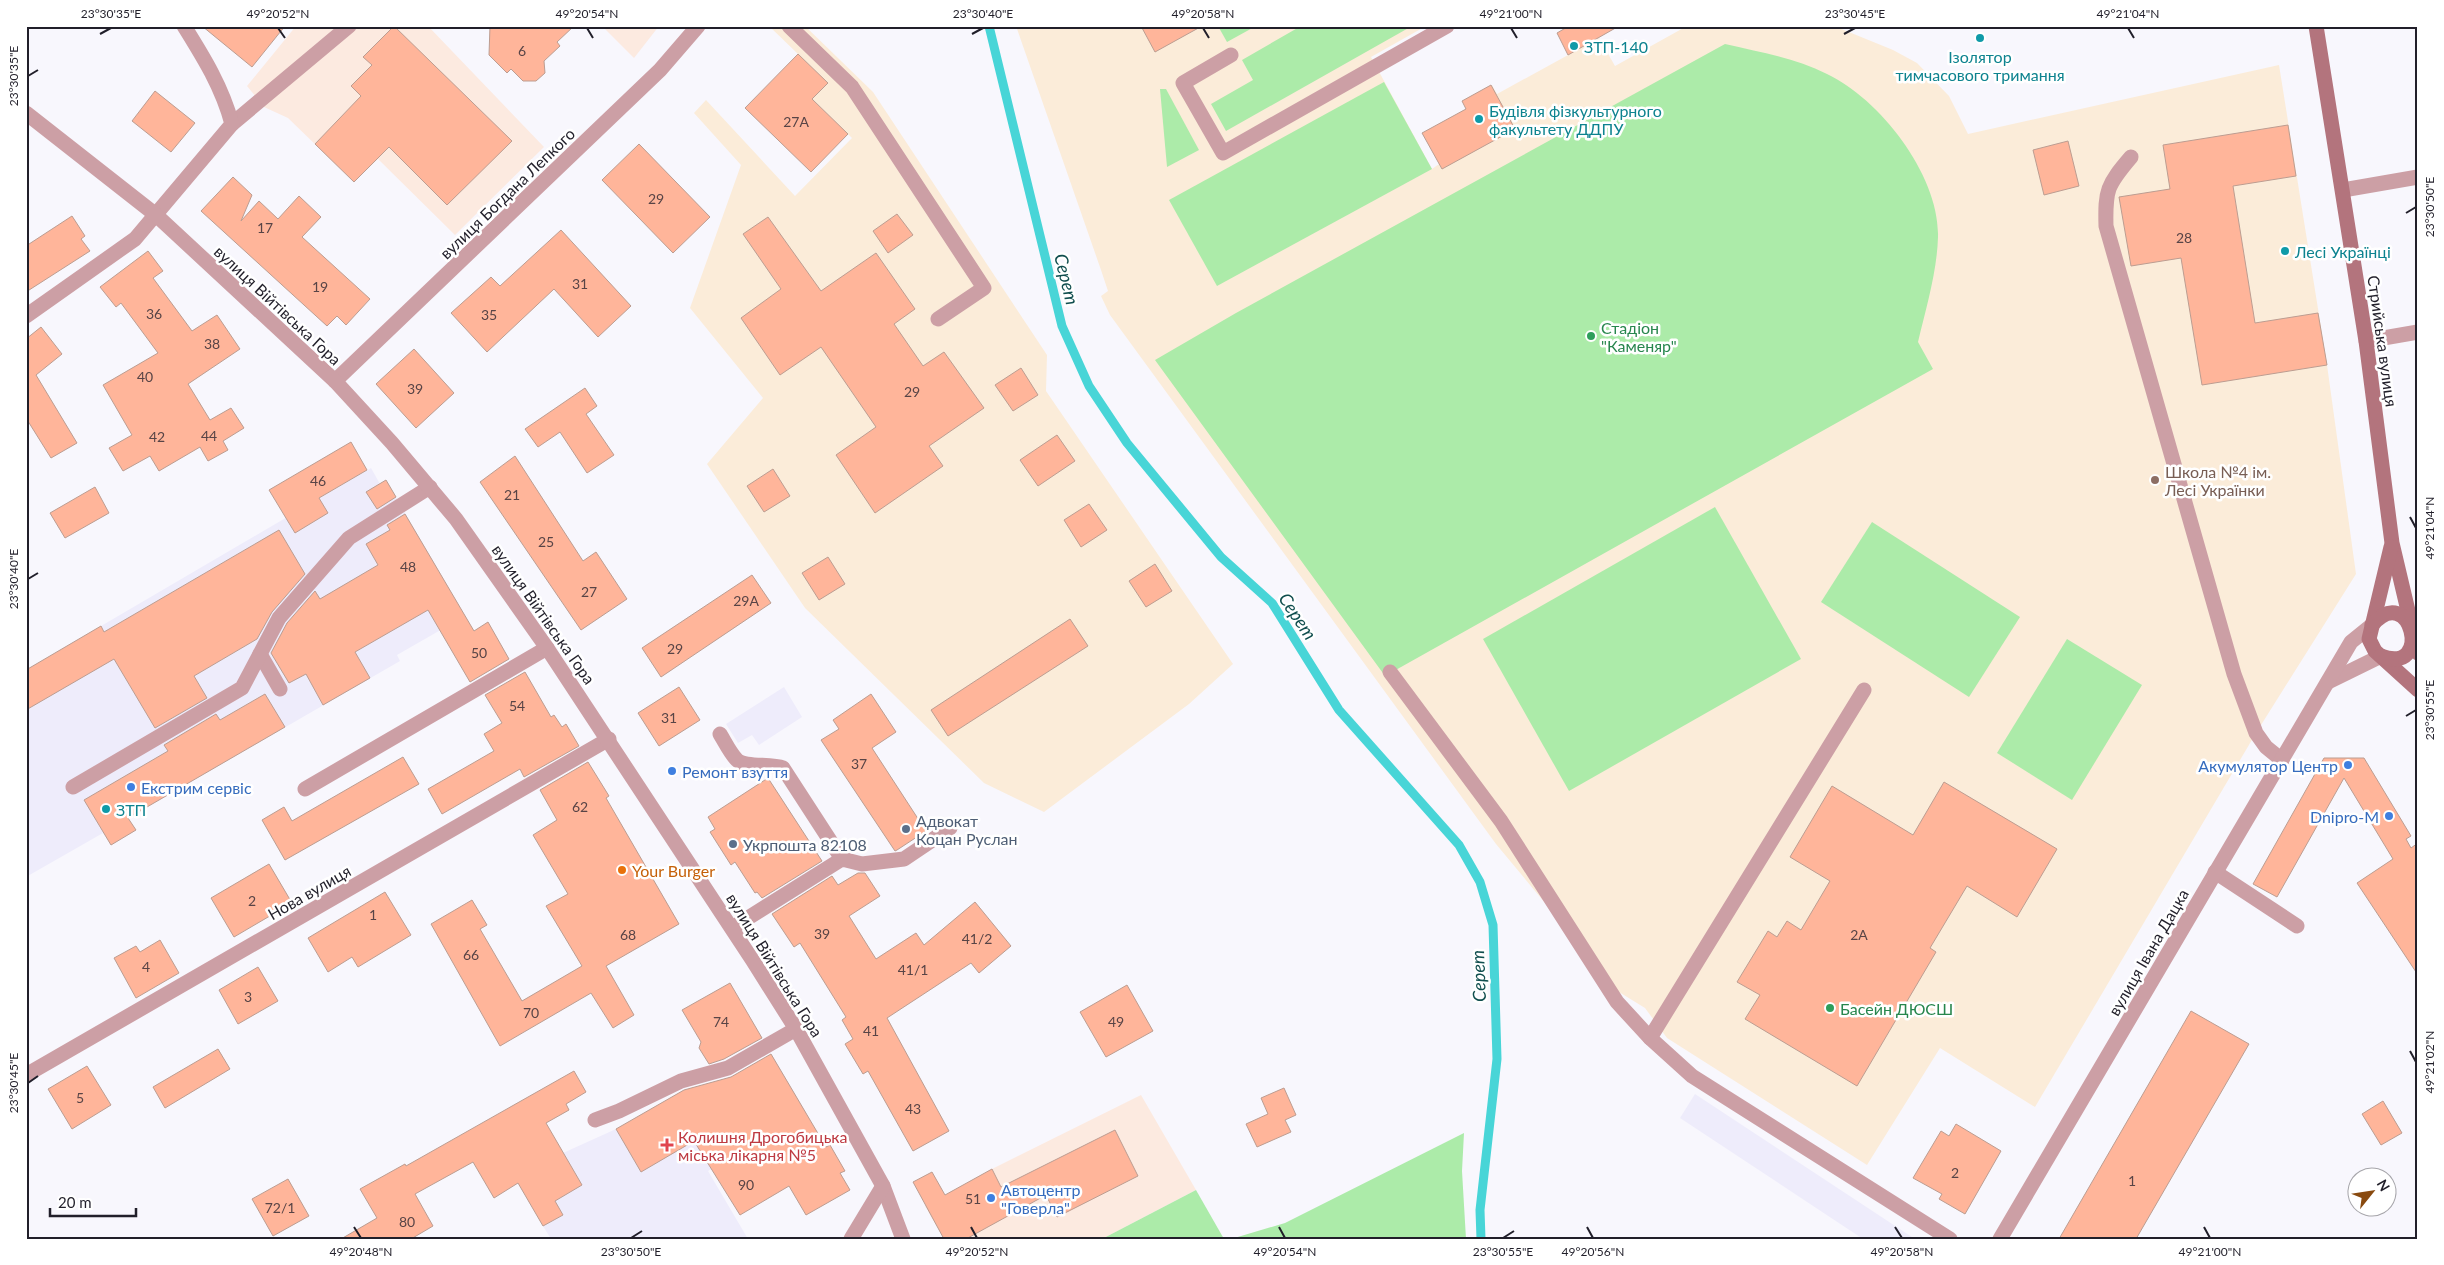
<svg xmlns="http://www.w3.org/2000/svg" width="2444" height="1265" font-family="Lato,sans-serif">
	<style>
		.commercial { fill: #fceae0 }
		.built { fill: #eeecfb }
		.education { fill: #fbecd9 }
		.green { fill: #aceba9 }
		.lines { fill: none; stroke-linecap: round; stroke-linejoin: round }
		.stream { stroke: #48d5d7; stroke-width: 9 }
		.building { fill: #ffb59a; stroke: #bc9d91 }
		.service { stroke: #cc9fa5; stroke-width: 15 }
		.minor { stroke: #cc9fa5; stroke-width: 15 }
		.tertiary { stroke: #cc9fa5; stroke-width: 15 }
		.secondary { stroke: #b3747d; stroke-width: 15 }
		.ticks { fill: none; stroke: #211f2a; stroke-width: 2 }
		.culture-dot { fill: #0f9aa8; stroke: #fff; stroke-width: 2 }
		.leisure-dot { fill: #2e9e5b; stroke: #fff; stroke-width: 2 }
		.education-dot { fill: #8d6e63; stroke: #fff; stroke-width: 2 }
		.shop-dot { fill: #3f7fe0; stroke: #fff; stroke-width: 2 }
		.service-dot { fill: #5c6f8a; stroke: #fff; stroke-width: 2 }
		.food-dot { fill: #e8710a; stroke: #fff; stroke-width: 2 }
		.health-dot { fill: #e0444e; stroke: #fff; stroke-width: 2 }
		.labels { text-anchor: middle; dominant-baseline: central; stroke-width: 5; stroke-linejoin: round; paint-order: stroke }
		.number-label { font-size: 14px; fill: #584446 }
		.culture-label { font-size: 16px; fill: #0d838f; stroke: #fff; text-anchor: start }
		.street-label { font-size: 16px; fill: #211f2a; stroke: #fff }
		.leisure-label { font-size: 16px; fill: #27864d; stroke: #fff; text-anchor: start }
		.education-label { font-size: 16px; fill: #785e54; stroke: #fff; text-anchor: start }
		.shop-label { font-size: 16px; fill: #366cbe; stroke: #fff; text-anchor: start }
		.service-label { font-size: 16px; fill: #4e5e75; stroke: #fff; text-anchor: start }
		.food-label { font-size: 16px; fill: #c56008; stroke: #fff; text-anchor: start }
		.health-label { font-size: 16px; fill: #be3a42; stroke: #fff; text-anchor: start }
		.water-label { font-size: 18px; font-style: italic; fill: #104e4e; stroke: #fff }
		.neatline { fill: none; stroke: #211f2a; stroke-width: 2 }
		.ticks-label { font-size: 12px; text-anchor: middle; fill: #211f2a }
	</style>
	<rect width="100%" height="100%" fill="#f8f7fd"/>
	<g class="commercial">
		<polygon points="296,26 428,26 544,147 455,235 378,159 354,182 288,118 264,107 247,86"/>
		<polygon points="602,26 659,26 634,58"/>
		<polygon points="1141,1095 1196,1190 1102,1239 944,1239 925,1206 992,1169"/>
	</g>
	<g class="built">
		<polygon points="371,468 380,484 386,480 465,616 397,655 400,661 128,818 136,830 111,845 103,833 26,877 26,670"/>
		<polygon points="784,687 802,717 759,745 752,735 738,743 726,724"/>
		<polygon points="772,1055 807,1114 708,1171 748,1239 551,1239 543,1226 562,1215 535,1169 563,1153 616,1129 684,1090 692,1102"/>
		<polygon points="1695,1094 1915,1239 1863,1239 1680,1118"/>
	</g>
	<g class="education">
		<polygon points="769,26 805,26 873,92 1047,355 1046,391 1233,664 1189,704 1044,812 984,783 805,608 707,464 763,398 690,308 741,165 694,113 706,100 795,196 852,138 812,99 828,83"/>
		<polygon points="1016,26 1426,26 1371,57 1432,169 1439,164 1423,133 1466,109 1462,101 1492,85 1497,94 1599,38 1615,66 1687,26 1832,26 1844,30 1893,50 1917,63 1949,96 1968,134 2279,65 2327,365 2356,574 2256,733 2035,1107 1940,1048 1867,1165 1667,1038 1645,1008 1619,992 1496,844 1110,315 1101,296 1108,291 1101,270"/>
	</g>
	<g class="green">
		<polygon points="1218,26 1256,26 1227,42"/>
		<polygon points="1301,26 1412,26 1226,131 1211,104 1253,80 1242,60"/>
		<path d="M1725 44C1759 52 1795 58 1827 74 1880 99 1940 176 1938 237 1937 272 1926 308 1918 342L1933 369 1385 676 1155 360 1236 313Z"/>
		<polygon points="1384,82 1432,169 1217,286 1169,200"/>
		<polygon points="1160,89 1166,89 1199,150 1167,167"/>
		<polygon points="1715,507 1801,659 1569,791 1483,639"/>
		<polygon points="1872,522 2020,617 1969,697 1821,602"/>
		<polygon points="2067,639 2142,685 2072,800 1997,753"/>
		<polygon points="1464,1133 1462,1171 1466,1239 1231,1239 1285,1223"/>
		<polygon points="1196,1190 1224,1239 1102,1239"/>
	</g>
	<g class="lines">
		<polyline class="stream" points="989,26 1062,326 1089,386 1127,443 1221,557 1272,603 1339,710 1459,845 1480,882 1493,925 1497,1059 1480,1210 1481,1239"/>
	</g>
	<g class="building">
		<polygon points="202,26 285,26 252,67"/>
		<polygon points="394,26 512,141 447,205 389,147 354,182 315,144 361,96 351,86 372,65 363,57"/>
		<polygon points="490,26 574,26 557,42 560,46 544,61 545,73 536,81 523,81 511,69 507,73 489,55"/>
		<polygon points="1141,26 1202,26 1155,52"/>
		<polygon points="1569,26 1619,26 1568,55 1557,33"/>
		<polygon points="798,54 828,83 812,99 848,134 811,172 745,108"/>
		<polygon points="1491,85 1515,129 1442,169 1422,133 1466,109 1462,101"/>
		<polygon points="155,91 195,123 171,152 132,121"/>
		<polygon points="2288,125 2296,176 2233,186 2255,323 2318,313 2327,365 2202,385 2181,258 2131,266 2119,197 2170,189 2163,145"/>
		<polygon points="2068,141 2079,186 2044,195 2033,150"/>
		<polygon points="639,144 710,217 673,253 602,180"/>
		<polygon points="233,177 252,195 241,221 259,201 278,219 299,196 321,217 302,237 370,299 346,325 337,316 327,326 201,211"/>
		<polygon points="897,214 913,235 888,253 873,231"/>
		<polygon points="72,216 85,236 81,239 90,251 26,292 26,246"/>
		<polygon points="768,217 821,291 876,253 915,309 894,324 923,366 944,352 984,408 929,446 943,466 875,513 836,455 876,427 821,347 780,375 741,318 781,289 743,234"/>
		<polygon points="561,230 631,306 598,337 554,289 487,352 451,313 491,277 500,286"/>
		<polygon points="148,251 163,271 153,278 192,331 217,315 240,349 188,384 210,420 231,408 244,428 223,441 228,450 208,461 200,447 159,471 150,456 123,471 109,448 132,435 103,385 158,353 121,303 116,307 100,287"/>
		<polygon points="41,327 62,354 36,375 77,443 51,458 26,418 26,339"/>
		<polygon points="414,349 454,393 416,428 376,384"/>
		<polygon points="1021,368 1038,395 1013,411 995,385"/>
		<polygon points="585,388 597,406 586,414 614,455 587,473 560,432 538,447 525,429"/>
		<polygon points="1057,435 1075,461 1038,486 1020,460"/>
		<polygon points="351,442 367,470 319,498 328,513 295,533 269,490"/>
		<polygon points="515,456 583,561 596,552 627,599 581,630 480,482"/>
		<polygon points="773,469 790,496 764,512 747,486"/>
		<polygon points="386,480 396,497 377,509 366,492"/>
		<polygon points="95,487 109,513 65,538 50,513"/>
		<polygon points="1089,504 1107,530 1081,547 1064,520"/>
		<polygon points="405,514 474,631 488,622 509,659 470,682 428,610 355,652 370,678 323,705 306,674 289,683 271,653 287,623 315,591 320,599 378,565 366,544 390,530 387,525"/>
		<polygon points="279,530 305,574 272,612 257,639 194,676 207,698 155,728 114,659 26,710 26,670 101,626 104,632"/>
		<polygon points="828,557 845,584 819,600 802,573"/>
		<polygon points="1155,564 1172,591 1146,607 1129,581"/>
		<polygon points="752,575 771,603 661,677 642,648"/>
		<polygon points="1070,619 1088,646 948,736 931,710"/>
		<polygon points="525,672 551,717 554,715 562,727 566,724 579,746 524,777 520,769 442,814 428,789 494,751 484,734 502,723 485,695"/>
		<polygon points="679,687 700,720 659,746 638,713"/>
		<polygon points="265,694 285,727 128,818 136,830 111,845 84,800 168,751 164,745 216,714 220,720"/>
		<polygon points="871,694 896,732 872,748 926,831 897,850 895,851 821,740 839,729 833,720"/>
		<polygon points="403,757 419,784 285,860 262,820 284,807 292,821"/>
		<polygon points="2324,758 2364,758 2411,836 2406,839 2411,848 2418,843 2418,975 2357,883 2393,859 2344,778 2277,897 2253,884"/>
		<polygon points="588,762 609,796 606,798 679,924 606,966 634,1015 613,1028 591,993 500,1046 431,924 472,900 487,925 480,929 522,1001 582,966 546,906 568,894 533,835 557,820 540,790"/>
		<polygon points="768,778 822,861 762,898 757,892 755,893 735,862 731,865 710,832 715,829 708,817"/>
		<polygon points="1944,782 2057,849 2017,917 1967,886 1930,948 1936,952 1857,1086 1745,1019 1760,995 1737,982 1768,931 1777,937 1787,921 1801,930 1830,881 1790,857 1832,786 1913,835"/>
		<polygon points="269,864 292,903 234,937 211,898"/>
		<polygon points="858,873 865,873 880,896 849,916 876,959 916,933 924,945 975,902 1011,946 979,973 971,963 887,1018 949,1131 913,1151 868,1071 863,1074 845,1044 853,1039 842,1020 846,1017 800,943 794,947 772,914 832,876 838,885"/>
		<polygon points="385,892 411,935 358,967 352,957 328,972 308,938"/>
		<polygon points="160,940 179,973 136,998 114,958 136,946 140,952"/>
		<polygon points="258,967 278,1001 238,1024 219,990"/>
		<polygon points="730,983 762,1038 724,1059 709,1064 699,1048 701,1042 682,1010"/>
		<polygon points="1127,985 1153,1031 1106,1057 1080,1012"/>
		<polygon points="2191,1011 2249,1044 2136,1239 2059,1239"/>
		<polygon points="218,1049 230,1069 165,1108 153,1087"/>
		<polygon points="771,1054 826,1147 830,1145 845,1171 840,1173 850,1190 806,1215 789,1186 740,1215 694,1141 641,1172 616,1129 684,1090 731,1077"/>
		<polygon points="87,1066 111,1105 72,1129 48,1089"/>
		<polygon points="574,1071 586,1092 566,1104 569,1110 546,1123 582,1185 555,1201 563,1215 543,1226 518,1183 494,1198 473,1162 415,1194 433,1226 411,1239 341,1239 377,1218 360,1189 405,1164 406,1166"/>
		<polygon points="1284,1088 1296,1115 1285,1120 1291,1132 1257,1147 1246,1124 1268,1114 1261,1098"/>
		<polygon points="2383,1101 2402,1133 2381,1145 2362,1114"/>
		<polygon points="1956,1124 2001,1151 1965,1214 1939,1199 1942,1194 1913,1178 1941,1131 1949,1136"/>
		<polygon points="1115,1130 1138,1176 1057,1217 1046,1195 966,1239 944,1239 913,1182 932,1172 945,1195 992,1169 1001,1187"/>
		<polygon points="288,1179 309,1216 273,1236 252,1199"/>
	</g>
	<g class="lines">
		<g class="service">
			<polyline points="789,26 852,87 984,288 938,319"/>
			<polyline points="232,124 349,26"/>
			<path d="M2131 157C2107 185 2105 190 2106 226L2234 674 2256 733 2266 747 2282 760"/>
			<polyline points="2343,190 2418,177"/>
			<polyline points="2366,341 2418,332"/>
			<polyline points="260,654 280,689"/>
			<polyline points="1390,672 1501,821 1617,1002 1650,1038"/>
			<polyline points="1864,690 1650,1038 1692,1076 1950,1239"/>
			<path d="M720 734C725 742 730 753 737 760 745 768 771 763 783 768L842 859"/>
			<polyline points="73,787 242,688 279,618 349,538 430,487"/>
			<polyline points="305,789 547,648"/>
			<polyline points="2215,872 2297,926"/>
			<polyline points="732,928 842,859 862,864 904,859 950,828"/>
			<polyline points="595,1120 619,1111 681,1081 728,1068 796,1029"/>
		</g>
		<g class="minor">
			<polyline points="1231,55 1183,83 1223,153 1447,26"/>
			<path d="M26 316 135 239 232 124C222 87 204 58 184 26"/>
			<polyline points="335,381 660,70 698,26"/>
			<polyline points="26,1075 609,739"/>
		</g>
		<g class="tertiary">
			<polyline points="26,113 156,215 335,381 392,443 456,519 547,648 753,961 796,1029 883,1186 903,1239"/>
			<polyline points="2328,682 2381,656"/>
			<polyline points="851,1239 883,1186"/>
			<polyline points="2000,1239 2351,642 2372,625"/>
		</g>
		<g class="secondary">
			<polyline points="2316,26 2366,341 2392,543 2418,653"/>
			<polyline points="2391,547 2369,639 2375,651 2418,690"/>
			<path d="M2372 625C2411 580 2434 676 2381 656"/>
		</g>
	</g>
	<path class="ticks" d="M278 28 285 38M587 28 593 38M1203 28 1209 38M1511 28 1517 38M2128 28 2134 38M100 34 111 28M972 34 983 28M1844 34 1855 28M28 76 38 70M2406 213 2416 207M2410 517 2416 528M28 579 38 573M2406 716 2416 710M2410 1051 2416 1062M28 1083 38 1076M354 1227 361 1238M971 1227 977 1238M1279 1227 1285 1238M1587 1227 1593 1238M1895 1227 1902 1238M2204 1227 2210 1238M631 1238 642 1231M1503 1238 1514 1231"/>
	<g class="culture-dot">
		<circle cx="1980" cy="38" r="5"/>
		<circle cx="1574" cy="46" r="5"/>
		<circle cx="1479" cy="119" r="5"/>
		<circle cx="2285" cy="251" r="5"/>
		<circle cx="106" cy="809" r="5"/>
	</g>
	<g class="leisure-dot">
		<circle cx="1591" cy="336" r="5"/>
		<circle cx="1830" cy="1008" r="5"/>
	</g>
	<circle class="education-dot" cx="2155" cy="480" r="5"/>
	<g class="shop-dot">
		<circle cx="2348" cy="765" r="5"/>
		<circle cx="672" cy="771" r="5"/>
		<circle cx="131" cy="787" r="5"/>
		<circle cx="2389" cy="816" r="5"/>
		<circle cx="991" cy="1198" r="5"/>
	</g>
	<g class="service-dot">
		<circle cx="906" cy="829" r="5"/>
		<circle cx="733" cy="844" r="5"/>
	</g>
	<circle class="food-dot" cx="622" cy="870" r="5"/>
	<path class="health-dot" d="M664.5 1137.5h5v5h5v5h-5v5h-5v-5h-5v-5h5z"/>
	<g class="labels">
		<g class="number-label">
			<text x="522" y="50">6</text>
			<text x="796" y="121">27А</text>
			<text x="656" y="198">29</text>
			<text x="265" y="227">17</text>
			<text x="2184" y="237">28</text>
			<text x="580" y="283">31</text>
			<text x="320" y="286">19</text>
			<text x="154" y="313">36</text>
			<text x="489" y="314">35</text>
			<text x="212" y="343">38</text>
			<text x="145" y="376">40</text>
			<text x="415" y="388">39</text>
			<text x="912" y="391">29</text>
			<text x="209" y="435">44</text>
			<text x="157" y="436">42</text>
			<text x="318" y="480">46</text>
			<text x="512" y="494">21</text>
			<text x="546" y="541">25</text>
			<text x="408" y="566">48</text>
			<text x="589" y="591">27</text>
			<text x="746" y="600">29А</text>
			<text x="675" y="648">29</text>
			<text x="479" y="652">50</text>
			<text x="517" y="705">54</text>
			<text x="669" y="717">31</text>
			<text x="859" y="763">37</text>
			<text x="580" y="806">62</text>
			<text x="252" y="900">2</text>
			<text x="373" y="914">1</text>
			<text x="822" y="933">39</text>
			<text x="628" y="934">68</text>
			<text x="1859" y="934">2А</text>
			<text x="977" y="938">41/2</text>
			<text x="471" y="954">66</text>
			<text x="146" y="966">4</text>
			<text x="913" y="969">41/1</text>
			<text x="248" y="996">3</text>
			<text x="531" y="1012">70</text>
			<text x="721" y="1021">74</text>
			<text x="1116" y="1021">49</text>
			<text x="871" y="1030">41</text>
			<text x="80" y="1097">5</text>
			<text x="913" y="1108">43</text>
			<text x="1955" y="1172">2</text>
			<text x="2132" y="1180">1</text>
			<text x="746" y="1184">90</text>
			<text x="973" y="1198">51</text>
			<text x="280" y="1207">72/1</text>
			<text x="407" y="1221">80</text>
		</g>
		<g class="culture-label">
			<text x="1584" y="46">ЗТП-140</text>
			<text x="1980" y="56" text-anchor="middle">Ізолятор<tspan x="1980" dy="18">тимчасового тримання</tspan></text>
			<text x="1489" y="110">Будівля фізкультурного<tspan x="1489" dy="18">факультету ДДПУ</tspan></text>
			<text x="2295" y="251">Лесі Українці</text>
			<text x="116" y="809">ЗТП</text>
		</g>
		<g class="street-label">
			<text transform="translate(507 193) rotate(-44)">вулиця Богдана Лепкого</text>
			<text transform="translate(278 305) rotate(43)">вулиця Війтівська Гора</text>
			<text transform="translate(2383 341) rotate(82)">Стрийська вулиця</text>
			<text transform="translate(544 614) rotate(55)">вулиця Війтівська Гора</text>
			<text transform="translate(309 892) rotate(-30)">Нова вулиця</text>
			<text transform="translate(2148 952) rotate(-60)">вулиця Івана Дацка</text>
			<text transform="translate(775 965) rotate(58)">вулиця Війтівська Гора</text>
		</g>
		<g class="leisure-label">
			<text x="1601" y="327">Стадіон<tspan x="1601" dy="18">"Каменяр"</tspan></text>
			<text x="1840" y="1008">Басейн ДЮСШ</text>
		</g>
		<g class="education-label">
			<text x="2165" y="471">Школа №4 ім.<tspan x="2165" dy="18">Лесі Українки</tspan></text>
		</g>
		<g class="shop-label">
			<text x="2338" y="765" text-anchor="end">Акумулятор Центр</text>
			<text x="682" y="771">Ремонт взуття</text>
			<text x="141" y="787">Екстрим сервіс</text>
			<text x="2379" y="816" text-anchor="end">Dnipro-M</text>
			<text x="1001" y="1189">Автоцентр<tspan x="1001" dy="18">"Говерла"</tspan></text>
		</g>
		<g class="service-label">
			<text x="916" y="820">Адвокат<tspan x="916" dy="18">Коцан Руслан</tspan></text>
			<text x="743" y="844">Укрпошта 82108</text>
		</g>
		<g class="food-label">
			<text x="632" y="870">Your Burger</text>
		</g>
		<g class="health-label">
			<text x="678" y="1136">Колишня Дрогобицька<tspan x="678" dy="18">міська лікарня №5</tspan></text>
		</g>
		<g class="water-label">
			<text transform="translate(1067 279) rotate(76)">Серет</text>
			<text transform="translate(1298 616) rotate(56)">Серет</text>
			<text transform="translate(1478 976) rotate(-92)">Серет</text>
		</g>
	</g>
	<rect width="2444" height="1265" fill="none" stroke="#ffffff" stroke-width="55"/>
	<g transform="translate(2372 1192) rotate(60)"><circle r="24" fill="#ffffff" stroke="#a6a5aa"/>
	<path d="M0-4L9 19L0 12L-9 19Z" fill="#894a0f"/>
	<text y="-8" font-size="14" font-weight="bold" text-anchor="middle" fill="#211f2a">N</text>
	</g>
	<path d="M50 1208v8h86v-8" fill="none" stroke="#211f2a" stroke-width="2.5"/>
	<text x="58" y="1208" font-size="15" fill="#211f2a" stroke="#ffffff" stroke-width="4" paint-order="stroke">20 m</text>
	<rect x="28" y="28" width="2388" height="1210" class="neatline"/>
	<g class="ticks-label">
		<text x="111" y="18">23°30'35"E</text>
		<text x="278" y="18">49°20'52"N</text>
		<text x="587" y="18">49°20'54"N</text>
		<text x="983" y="18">23°30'40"E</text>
		<text x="1203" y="18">49°20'58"N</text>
		<text x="1511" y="18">49°21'00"N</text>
		<text x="1855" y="18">23°30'45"E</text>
		<text x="2128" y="18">49°21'04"N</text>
		<text transform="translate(14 76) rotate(-90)" y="4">23°30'35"E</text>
		<text transform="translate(2430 207) rotate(-90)" y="4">23°30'50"E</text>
		<text transform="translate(2430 528) rotate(-90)" y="4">49°21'04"N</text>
		<text transform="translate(14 579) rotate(-90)" y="4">23°30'40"E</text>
		<text transform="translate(2430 710) rotate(-90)" y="4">23°30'55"E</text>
		<text transform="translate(2430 1062) rotate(-90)" y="4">49°21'02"N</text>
		<text transform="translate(14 1083) rotate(-90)" y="4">23°30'45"E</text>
		<text x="361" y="1256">49°20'48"N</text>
		<text x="631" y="1256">23°30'50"E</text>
		<text x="977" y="1256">49°20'52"N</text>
		<text x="1285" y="1256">49°20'54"N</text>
		<text x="1503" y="1256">23°30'55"E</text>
		<text x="1593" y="1256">49°20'56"N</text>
		<text x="1902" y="1256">49°20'58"N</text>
		<text x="2210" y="1256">49°21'00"N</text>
	</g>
</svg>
